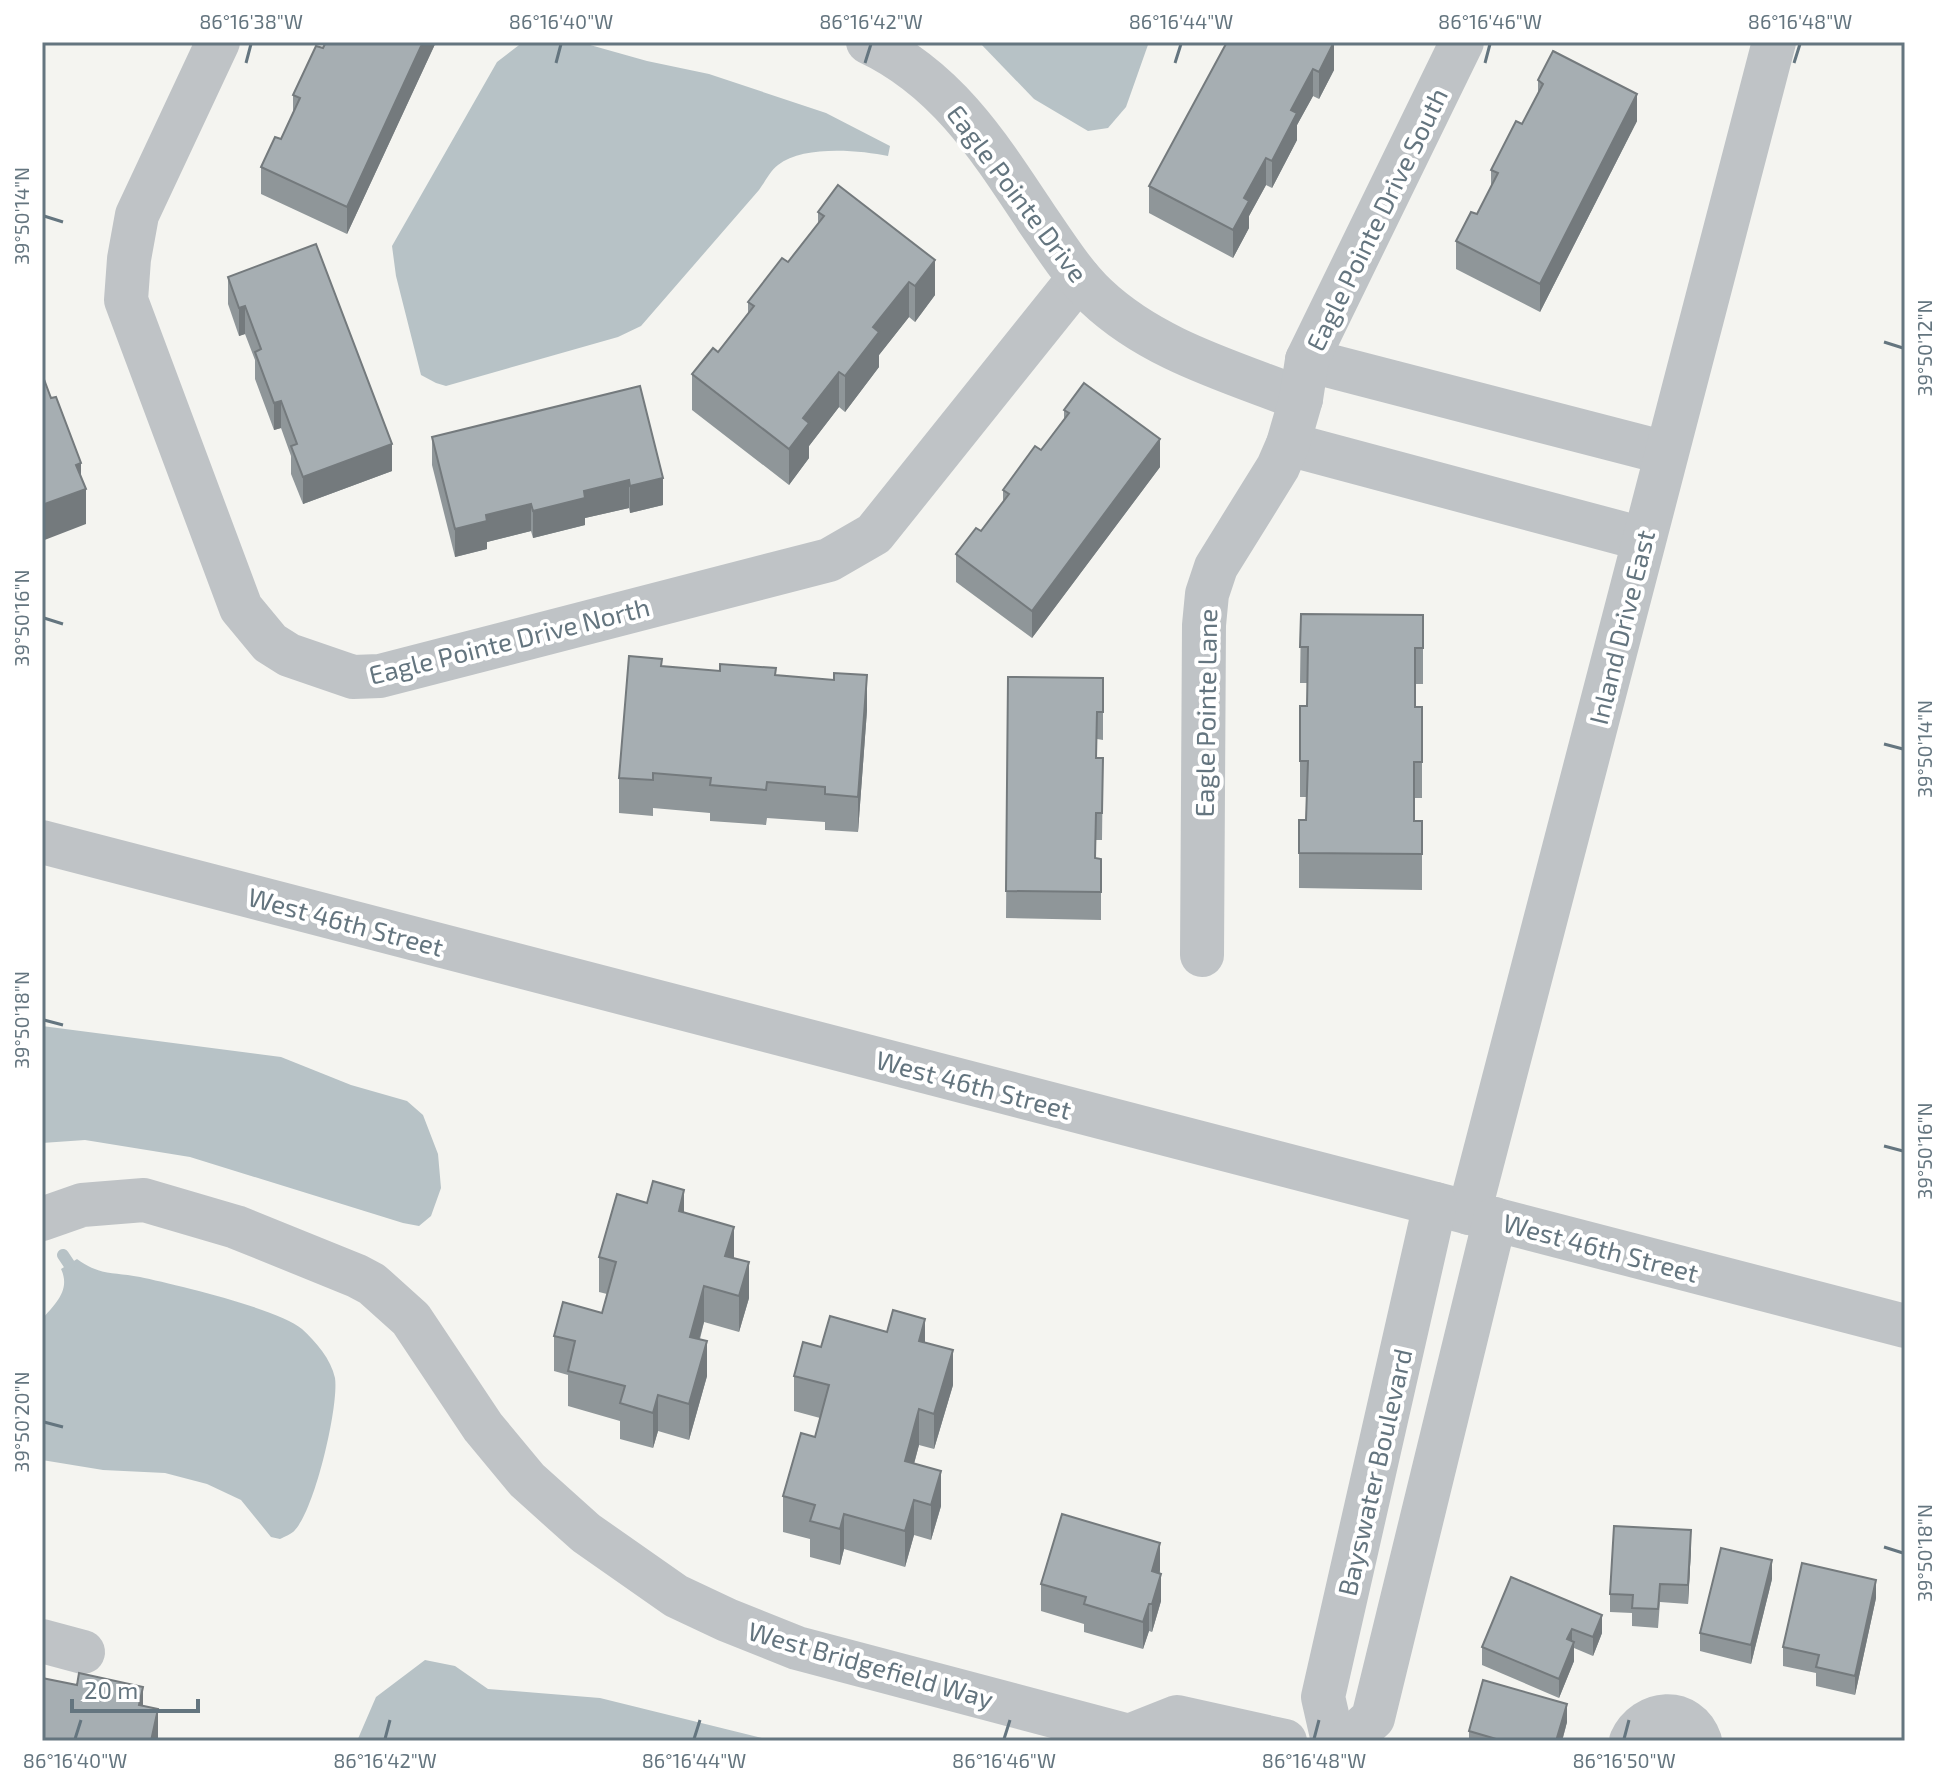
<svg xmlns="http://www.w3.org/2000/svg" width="1947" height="1783" font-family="'Exo 2',sans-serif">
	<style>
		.water { fill: #b7c2c6 }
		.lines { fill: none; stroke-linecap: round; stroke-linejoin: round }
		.stream { stroke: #b7c2c6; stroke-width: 12 }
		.minor { stroke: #bfc3c6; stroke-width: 44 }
		.wall { fill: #8f9699 }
		.shaded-wall { fill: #747a7d }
		.building { fill: #a6aeb2; stroke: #747a7d; stroke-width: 2 }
		.ticks { fill: none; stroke: #64757f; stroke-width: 3 }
		.labels { text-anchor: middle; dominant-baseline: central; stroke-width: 8; stroke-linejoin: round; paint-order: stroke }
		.street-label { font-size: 26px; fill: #64757f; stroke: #fff }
		.neatline { fill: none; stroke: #64757f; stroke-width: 3 }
		.ticks-label { font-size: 20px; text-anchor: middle; fill: #64757f }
	</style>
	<rect width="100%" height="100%" fill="#f4f4f0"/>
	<g class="water">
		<path d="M523 42 583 43 647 61 709 74 826 113 890 146 888 156C859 150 803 145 778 165 770 171 765 182 759 190L641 326 618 337 446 386 436 383 421 375 396 276 392 246 497 62Z"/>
		<polygon points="979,42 1149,42 1126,107 1108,128 1088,131 1034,99"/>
		<polygon points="42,1026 281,1057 351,1085 407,1101 423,1115 438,1154 441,1188 431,1216 419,1226 403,1223 190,1157 85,1140 42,1143"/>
		<path d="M77 1259C100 1276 114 1272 140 1277 173 1284 279 1309 302 1329 316 1342 331 1359 335 1378 339 1406 315 1509 295 1530 292 1534 284 1537 280 1539L271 1537 241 1500 207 1484 165 1473 103 1470 42 1460V1319C55 1304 71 1290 61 1269Z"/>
		<polygon points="425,1660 455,1666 488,1689 600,1698 774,1741 357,1741 376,1697"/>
	</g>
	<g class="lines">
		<polyline class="stream" points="63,1255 69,1264"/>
		<g class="minor">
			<polyline points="218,42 137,215 129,259 126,300 241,608 270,643 289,655 353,677 380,676 829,560 874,534 1079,278"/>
			<path d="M868 42C947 79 990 148 1037 219 1055 245 1073 274 1096 296 1153 350 1230 371 1301 399"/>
			<polyline points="1307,360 1666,453"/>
			<polyline points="1288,444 1643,539"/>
			<polyline points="42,842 1905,1326"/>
			<polyline points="1202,955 1204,625 1207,594 1216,567 1278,467 1288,444 1301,399 1307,360 1462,42"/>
			<polyline points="1469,1213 1774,42"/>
			<polyline points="42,1219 82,1205 144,1200 236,1227 357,1276 372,1284 411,1319 483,1427 527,1480 586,1533 676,1596 727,1620 797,1648 1129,1736 1135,1741"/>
			<polyline points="42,1641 83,1652"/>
			<polyline points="1129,1736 1177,1717 1285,1741"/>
			<polyline points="1333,1741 1323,1697 1435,1204"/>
			<polyline points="1348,1741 1373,1718 1495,1219"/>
			<path d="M1631 1741C1645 1710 1688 1706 1700 1741"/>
		</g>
	</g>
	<g class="wall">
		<polygon points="326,42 436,42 347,234 261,194 261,167 281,139 293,112 293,95"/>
		<polygon points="1227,42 1334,70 1319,99 1313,96 1297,125 1297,140 1272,188 1266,185 1249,216 1249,228 1233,258 1149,213 1149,186"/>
		<polygon points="1538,80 1637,121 1540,312 1456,269 1456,241 1477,214 1491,186 1491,170 1522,124 1538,95"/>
		<polygon points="818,212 935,295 915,322 909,317 879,355 879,367 845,412 839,407 809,446 809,458 789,485 692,410 692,374 718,352 748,314 748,302 788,262 818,224"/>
		<polygon points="228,277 392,471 303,504 291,474 291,456 281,428 274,430 255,379 255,360 245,334 239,336 228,304"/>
		<polygon points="640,386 663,505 630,513 629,508 585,518 585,525 533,538 531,531 487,542 487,549 455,557 432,465 432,437"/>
		<polygon points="1064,410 1160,467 1032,638 956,582 956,554 981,531 1003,502 1003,490 1041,450 1064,419"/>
		<polygon points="1301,614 1423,615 1423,684 1415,684 1415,707 1422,707 1422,798 1414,798 1414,821 1422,821 1422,890 1299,888 1299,820 1306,820 1307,797 1300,797 1300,706 1307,706 1308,683 1300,683"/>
		<polygon points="662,667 776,675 867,710 858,832 825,830 825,822 767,818 766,825 710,821 710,813 653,808 653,816 619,813 619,778"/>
		<polygon points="1008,677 1103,678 1103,740 1097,739 1096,758 1103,758 1102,840 1096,840 1095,858 1101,859 1101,920 1006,918"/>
		<polygon points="684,1213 734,1258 749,1298 739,1332 704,1322 700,1339 707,1376 689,1440 658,1431 653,1448 620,1439 620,1421 568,1406 568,1375 554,1371 554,1336 602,1313 607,1294 599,1292 599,1257"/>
		<polygon points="925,1342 953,1385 934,1449 919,1445 914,1464 941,1506 931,1540 914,1535 905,1567 844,1549 840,1565 810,1557 810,1539 783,1532 783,1496 815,1437 820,1418 794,1411 794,1376 821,1347"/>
		<polygon points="1691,1549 1688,1604 1660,1602 1658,1628 1632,1626 1632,1613 1610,1612 1610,1594"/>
		<polygon points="1160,1570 1161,1601 1152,1632 1149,1631 1143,1649 1084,1632 1084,1624 1041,1611 1041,1584"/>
		<polygon points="1511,1577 1602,1633 1593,1656 1574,1648 1574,1661 1559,1698 1482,1665 1482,1647"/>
		<polygon points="1772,1579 1751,1664 1700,1651 1700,1633"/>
		<polygon points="1876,1598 1855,1695 1816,1686 1816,1673 1783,1666 1783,1647"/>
		<polygon points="1567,1722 1562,1741 1469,1741 1469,1731"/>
	</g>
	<g class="shaded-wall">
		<polygon points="423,42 436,42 347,234 347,207"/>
		<polygon points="1334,42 1334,70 1319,99 1319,72"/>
		<polygon points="1313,69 1313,96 1297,125 1297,140 1272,188 1272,161 1291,110"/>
		<polygon points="1637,94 1637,121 1540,312 1540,284"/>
		<polygon points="1266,158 1266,185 1249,216 1249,228 1233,258 1233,230 1244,198"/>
		<polygon points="935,260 935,295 915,322 915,286"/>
		<polygon points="909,282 909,317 879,355 879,367 845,412 845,376 873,327"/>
		<polygon points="245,306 245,334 239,336 239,308"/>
		<polygon points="839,372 839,407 809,446 809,458 789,485 789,449 803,418"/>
		<polygon points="281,401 281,428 274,430 274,403"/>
		<polygon points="1160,439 1160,467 1032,638 1032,611"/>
		<polygon points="392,444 392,471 303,504 303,477"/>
		<polygon points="81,463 81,491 86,489 86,524 42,541 42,505 76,465"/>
		<polygon points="663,478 663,505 630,513 630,486"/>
		<polygon points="629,480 629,508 585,518 585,525 533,538 533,511 584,491"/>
		<polygon points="531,504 531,531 487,542 487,549 455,557 455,529 486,515"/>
		<polygon points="867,675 867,710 858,832 858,797"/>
		<polygon points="684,1190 684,1226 679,1211"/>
		<polygon points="734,1227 734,1262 725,1256"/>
		<polygon points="749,1262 749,1298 739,1332 739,1296"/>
		<polygon points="704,1286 704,1322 690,1372 690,1337"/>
		<polygon points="925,1319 925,1355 919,1341"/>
		<polygon points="707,1341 707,1376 689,1440 689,1404"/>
		<polygon points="953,1350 953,1385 934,1449 934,1414"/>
		<polygon points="658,1395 658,1431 653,1448 653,1413"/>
		<polygon points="919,1409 919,1445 905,1496 905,1461"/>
		<polygon points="941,1471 941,1506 931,1540 931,1505"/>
		<polygon points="914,1500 914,1535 905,1567 905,1531"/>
		<polygon points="844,1514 844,1549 840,1565 840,1529"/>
		<polygon points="1691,1530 1691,1549 1688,1604 1688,1585"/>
		<polygon points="1160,1543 1160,1570 1152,1598 1152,1571"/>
		<polygon points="1772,1560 1772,1579 1751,1664 1751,1645"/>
		<polygon points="1161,1574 1161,1601 1152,1632 1152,1604"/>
		<polygon points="1876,1580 1876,1598 1855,1695 1855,1676"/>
		<polygon points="1149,1604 1149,1631 1143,1649 1143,1622"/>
		<polygon points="1602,1615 1602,1633 1593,1656 1593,1637"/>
		<polygon points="1572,1629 1572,1647 1567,1639"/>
		<polygon points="1574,1642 1574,1661 1559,1698 1559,1679"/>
		<polygon points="143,1687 143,1722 139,1705"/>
		<polygon points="1567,1704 1567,1722 1562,1741 1556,1741"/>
		<polygon points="158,1709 158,1741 151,1741"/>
	</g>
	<g class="building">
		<polygon points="326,42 423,42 347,207 261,167 275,137 281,139 300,98 293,95 316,46 323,48"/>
		<polygon points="1227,42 1334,42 1319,72 1313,69 1291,110 1297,113 1272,161 1266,158 1244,198 1249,201 1233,230 1149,186"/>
		<polygon points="1553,51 1637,94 1540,284 1456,241 1471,212 1477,214 1498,173 1491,170 1516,121 1522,124 1543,84 1538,80"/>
		<polygon points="838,185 935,260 915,286 909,282 873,327 879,332 845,376 839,372 803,418 809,423 789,449 692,374 713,348 718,352 754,306 748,302 782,258 788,262 824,216 818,212"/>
		<polygon points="316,244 392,444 303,477 291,446 297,444 281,401 274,403 255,352 261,349 245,306 239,308 228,277"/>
		<polygon points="42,374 51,398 56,397 81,463 76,465 86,489 42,505"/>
		<polygon points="1084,383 1160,439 1032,611 956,554 976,528 981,531 1009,494 1003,490 1035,446 1041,450 1069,413 1064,410"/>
		<polygon points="640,386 663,478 630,486 629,480 584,491 585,498 533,511 531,504 486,515 487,521 455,529 432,437"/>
		<polygon points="1301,614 1423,615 1423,648 1415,648 1415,707 1422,707 1422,762 1414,762 1414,821 1422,821 1422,854 1299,853 1299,820 1306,820 1308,761 1300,761 1300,706 1307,706 1308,647 1300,647"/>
		<polygon points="629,656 662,659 661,666 720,671 720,664 776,668 775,675 834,680 834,673 867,675 858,797 825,794 825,787 767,782 766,790 710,785 711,778 653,773 653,780 619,778"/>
		<polygon points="1008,677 1103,678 1103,712 1097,712 1096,758 1103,758 1102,813 1096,813 1095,858 1101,859 1101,892 1006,891"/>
		<polygon points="653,1181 684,1190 679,1211 734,1227 725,1256 749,1262 739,1296 704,1286 690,1337 707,1341 689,1404 658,1395 653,1413 620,1403 625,1386 568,1371 575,1341 554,1336 563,1302 602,1313 616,1262 599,1257 617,1194 647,1203"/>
		<polygon points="893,1310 925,1319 919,1341 953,1350 934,1414 919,1409 905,1461 941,1471 931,1505 914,1500 905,1531 844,1514 840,1529 810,1521 815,1505 783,1496 801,1433 815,1437 829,1385 794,1376 803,1342 821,1347 830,1316 887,1332"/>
		<polygon points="1062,1514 1160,1543 1152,1571 1161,1574 1152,1604 1149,1604 1143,1622 1084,1604 1086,1597 1041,1584"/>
		<polygon points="1614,1526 1691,1530 1688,1585 1660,1584 1658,1609 1632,1608 1633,1595 1610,1594"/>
		<polygon points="1721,1548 1772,1560 1751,1645 1700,1633"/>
		<polygon points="1802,1563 1876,1580 1855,1676 1816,1667 1819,1655 1783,1647"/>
		<polygon points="1511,1577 1602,1615 1593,1637 1572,1629 1567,1639 1574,1642 1559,1679 1482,1647"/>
		<polygon points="79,1673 143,1687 139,1705 158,1709 151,1741 42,1741 42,1678 77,1685"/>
		<polygon points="1483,1680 1567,1704 1556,1741 1503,1741 1469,1731"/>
	</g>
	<path class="ticks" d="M246 63 251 44M556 63 561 44M865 63 871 44M1175 63 1181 44M1485 63 1490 44M1794 63 1800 44M44 216 63 222M1884 342 1903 348M44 618 63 624M1884 744 1903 749M44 1020 63 1025M1884 1146 1903 1151M44 1422 63 1427M1884 1547 1903 1553M75 1739 81 1720M385 1739 390 1720M694 1739 700 1720M1004 1739 1010 1720M1314 1739 1319 1720M1624 1739 1629 1720"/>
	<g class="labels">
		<g class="street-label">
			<text transform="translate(1018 193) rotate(53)">Eagle Pointe Drive</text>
			<text transform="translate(1376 219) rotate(-64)">Eagle Pointe Drive South</text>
			<text transform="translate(1621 627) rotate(-76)">Inland Drive East</text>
			<text transform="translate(509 640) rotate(-14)">Eagle Pointe Drive North</text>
			<text transform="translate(1205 713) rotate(-89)">Eagle Pointe Lane</text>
			<text transform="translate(346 921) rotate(15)">West 46th Street</text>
			<text transform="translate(974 1084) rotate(15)">West 46th Street</text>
			<text transform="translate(1601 1247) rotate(15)">West 46th Street</text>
			<text transform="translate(1374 1472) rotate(-77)">Bayswater Boulevard</text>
			<text transform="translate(871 1664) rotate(16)">West Bridgefield Way</text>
		</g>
	</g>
	<rect width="1947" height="1783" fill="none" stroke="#ffffff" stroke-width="88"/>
	<path d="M72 1699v12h126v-12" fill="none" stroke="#64757f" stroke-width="4"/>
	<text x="84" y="1699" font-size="24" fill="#64757f" stroke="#ffffff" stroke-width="6" paint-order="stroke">20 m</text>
	<rect x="44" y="44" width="1859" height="1695" class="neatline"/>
	<g class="ticks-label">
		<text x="251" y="29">86°16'38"W</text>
		<text x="561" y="29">86°16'40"W</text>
		<text x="871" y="29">86°16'42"W</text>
		<text x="1181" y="29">86°16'44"W</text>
		<text x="1490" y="29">86°16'46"W</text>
		<text x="1800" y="29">86°16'48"W</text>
		<text transform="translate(22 216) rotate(-90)" y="7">39°50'14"N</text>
		<text transform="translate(1925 348) rotate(-90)" y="7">39°50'12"N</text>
		<text transform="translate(22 618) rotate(-90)" y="7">39°50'16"N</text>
		<text transform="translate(1925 749) rotate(-90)" y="7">39°50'14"N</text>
		<text transform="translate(22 1020) rotate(-90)" y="7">39°50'18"N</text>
		<text transform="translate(1925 1151) rotate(-90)" y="7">39°50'16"N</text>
		<text transform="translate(22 1422) rotate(-90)" y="7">39°50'20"N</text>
		<text transform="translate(1925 1553) rotate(-90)" y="7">39°50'18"N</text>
		<text x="75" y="1768">86°16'40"W</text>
		<text x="385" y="1768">86°16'42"W</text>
		<text x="694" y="1768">86°16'44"W</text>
		<text x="1004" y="1768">86°16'46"W</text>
		<text x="1314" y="1768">86°16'48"W</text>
		<text x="1624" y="1768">86°16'50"W</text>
	</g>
</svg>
